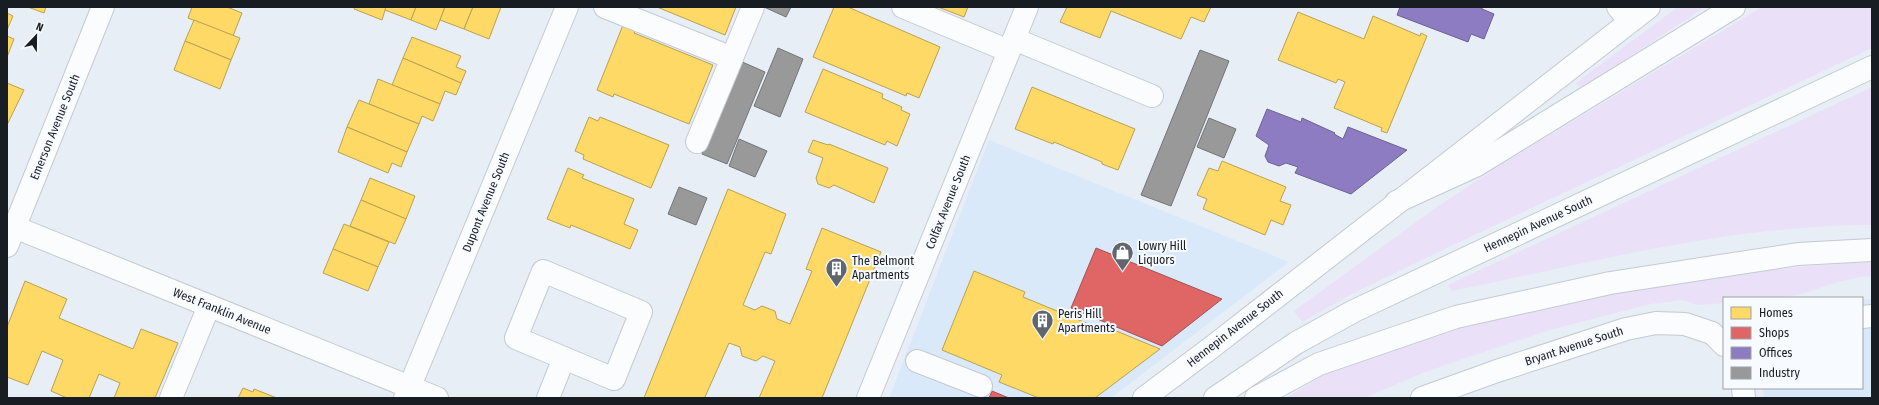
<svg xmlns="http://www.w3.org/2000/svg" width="1879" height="405" font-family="'Fira Sans Condensed',sans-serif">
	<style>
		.built { fill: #dae9f9 }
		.green { fill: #eae0f7 }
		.homes { fill: #ffd966; stroke: #b9a152 }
		.shops { fill: #e06666; stroke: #a45052 }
		.offices { fill: #8e7cc3; stroke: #6a6093 }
		.industry { fill: #999; stroke: #727476 }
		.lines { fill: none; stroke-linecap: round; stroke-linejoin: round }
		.minor-casing { stroke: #c4cad1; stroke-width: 24 }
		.major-casing { stroke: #c4cad1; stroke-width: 24 }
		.highway-casing { stroke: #c4cad1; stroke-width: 24 }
		.minor { stroke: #fbfcfe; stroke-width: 22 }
		.major { stroke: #fbfcfe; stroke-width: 22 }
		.highway { stroke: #fbfcfe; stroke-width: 22 }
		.labels { text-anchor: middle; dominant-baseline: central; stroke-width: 4; stroke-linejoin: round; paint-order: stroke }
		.street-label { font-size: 12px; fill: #171d23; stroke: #f7fafe }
		.poi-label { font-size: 12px; fill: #171d23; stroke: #f7fafe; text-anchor: start }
	</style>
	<rect width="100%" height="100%" fill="#e7eef6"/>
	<g class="built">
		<polygon points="989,140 1289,262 1111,398 889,398"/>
		<polygon points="1872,299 1872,398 1764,398 1763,388 1862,388 1862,300"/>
	</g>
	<g class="green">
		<polygon points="1678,7 1705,7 1582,88 1576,83"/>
		<polygon points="1762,7 1872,7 1872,48 1436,253 1352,294 1302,322 1294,311 1434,209 1502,164"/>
		<path d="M1872 87V225C1730 225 1590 263 1452 291L1448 285Z"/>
		<path d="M1872 262V276C1847 277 1825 287 1801 294 1776 300 1750 298 1724 298V303L1698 305 1683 300 1650 304 1546 331 1425 372 1364 398H1285C1302 389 1318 377 1336 369 1404 338 1482 322 1555 306 1659 283 1765 267 1872 262Z"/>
	</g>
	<g class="homes">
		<polygon points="28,7 46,7 44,13"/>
		<polygon points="192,7 227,7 242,13 233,36 188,18"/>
		<polygon points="355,7 386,7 382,20 354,9"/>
		<polygon points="386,7 416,7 411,20 385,10"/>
		<polygon points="416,7 445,7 436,30 411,20"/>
		<polygon points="445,7 473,7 464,29 440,20"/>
		<polygon points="473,7 501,7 489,39 464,29"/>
		<polygon points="657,7 736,7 725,35"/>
		<polygon points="834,7 848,7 940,47 919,98 907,93 906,96 813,57"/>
		<polygon points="938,7 968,7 964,17"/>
		<polygon points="1067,7 1211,7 1204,22 1191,17 1181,39 1111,11 1100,38 1060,22"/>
		<polygon points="1298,12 1364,39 1373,16 1420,36 1421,33 1427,36 1387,133 1381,131 1382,128 1334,108 1345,82 1338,79 1336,83 1278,60"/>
		<polygon points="7,13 13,16 7,30"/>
		<polygon points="194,20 240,38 231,60 185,41"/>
		<polygon points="623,25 636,30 634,33 713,65 689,124 614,94 613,97 597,90"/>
		<polygon points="7,36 14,39 7,57"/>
		<polygon points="412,37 461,56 456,67 466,71 461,83 403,58"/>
		<polygon points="185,41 231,60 220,89 174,70"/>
		<polygon points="403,58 461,83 456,95 445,91 440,104 392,85"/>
		<polygon points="823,69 883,94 882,98 902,107 901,110 910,114 897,146 887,141 885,145 805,112"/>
		<polygon points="378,79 440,104 433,121 422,116 419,124 369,104"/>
		<polygon points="7,83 24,90 7,125"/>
		<polygon points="1032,87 1135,129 1118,170 1102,164 1102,162 1054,142 1053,144 1015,129"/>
		<polygon points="359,100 419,124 407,152 347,127"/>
		<polygon points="589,117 598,121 600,117 669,145 651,188 583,159 584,155 575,151"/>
		<polygon points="347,127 407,152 401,167 392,163 388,173 338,152"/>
		<polygon points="813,140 828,145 829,144 888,168 874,203 834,185 829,188 818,184 816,178 823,158 808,152"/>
		<polygon points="1222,161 1286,187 1280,201 1291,205 1283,225 1271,220 1265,235 1203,209 1207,199 1197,195 1209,168 1218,171"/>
		<polygon points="568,168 584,175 582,178 634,199 624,224 638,230 630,249 571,225 570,228 547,219"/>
		<polygon points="370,178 415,196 406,219 361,200"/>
		<polygon points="728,189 786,214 771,254 765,252 743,305 755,310 762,306 775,311 777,319 790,324 812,271 806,269 822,228 881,252 822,398 759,398 775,361 763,356 756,361 742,356 740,347 729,343 705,397 708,398 644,398"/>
		<polygon points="361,200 406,219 395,244 350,226"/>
		<polygon points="344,224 389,242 378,267 333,249"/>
		<polygon points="333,249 378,267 368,291 323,273"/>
		<polygon points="974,271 1025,292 1023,297 1113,334 1114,330 1160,349 1095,398 1039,398 999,382 1002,375 942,350"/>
		<polygon points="25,281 67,299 59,318 133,349 141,329 178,343 155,398 114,398 120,383 99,374 89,398 67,398 51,391 63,360 42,351 28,385 7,377 7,327"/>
		<polygon points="243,388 253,392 254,389 277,398 238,398"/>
	</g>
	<g class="shops">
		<polygon points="1096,248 1222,299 1162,346 1071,308"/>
		<polygon points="992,391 1009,398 989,398"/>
	</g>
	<g class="offices">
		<polygon points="1400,7 1482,7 1482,9 1494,14 1484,39 1471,34 1468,42 1397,15"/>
		<polygon points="1267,109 1301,122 1302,118 1335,133 1334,134 1343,139 1348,127 1407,150 1351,194 1295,173 1298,167 1286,163 1279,166 1268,162 1265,156 1269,145 1256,136"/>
	</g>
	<g class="industry">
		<polygon points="764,7 791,7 786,17"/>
		<polygon points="778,48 803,59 780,117 754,106"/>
		<polygon points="1200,50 1229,61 1171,206 1141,195"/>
		<polygon points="740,61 765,72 727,164 702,154"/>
		<polygon points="1209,118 1236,129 1224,158 1197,147"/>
		<polygon points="739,139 767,151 755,177 729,166"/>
		<polygon points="679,187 707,198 696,225 668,214"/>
	</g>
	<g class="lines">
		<defs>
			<g id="minor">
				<polyline points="605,7 732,58 753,7"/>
				<polyline points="903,7 1009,51"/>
				<polyline points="1618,7 1630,21"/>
				<polyline points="1014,39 1152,96"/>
				<polyline points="697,142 732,58"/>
				<polyline points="7,224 437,398"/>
				<polyline points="7,246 103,7"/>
				<polygon points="543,271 641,312 614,379 516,338"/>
				<polyline points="1862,317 1872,316"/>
				<polyline points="917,361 981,386"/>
				<polyline points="1743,388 1744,398"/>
				<polyline points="171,398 209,306"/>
				<polyline points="405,398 567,7"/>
				<polyline points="548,398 564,358"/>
				<polyline points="868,398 1027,7"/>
				<polyline points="1422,398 1497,371 1626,329 1656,323 1685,324 1712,333 1724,345"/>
			</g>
			<g id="major">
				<polyline points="1144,398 1212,347 1649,7"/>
				<polyline points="1215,398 1296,343 1354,311 1872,67"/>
			</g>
			<g id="highway">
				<polyline points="1396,202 1477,165 1734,7"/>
				<polyline points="1256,398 1319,364 1456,317 1610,283 1798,254 1872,250"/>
			</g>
		</defs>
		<use href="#minor" class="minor-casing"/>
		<use href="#major" class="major-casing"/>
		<use href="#highway" class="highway-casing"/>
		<use href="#minor" class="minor"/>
		<use href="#major" class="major"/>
		<use href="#highway" class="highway"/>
	</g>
	<defs>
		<symbol id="shop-pin" viewBox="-11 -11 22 30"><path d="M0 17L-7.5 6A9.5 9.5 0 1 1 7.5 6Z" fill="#60666d" stroke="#f7fafe"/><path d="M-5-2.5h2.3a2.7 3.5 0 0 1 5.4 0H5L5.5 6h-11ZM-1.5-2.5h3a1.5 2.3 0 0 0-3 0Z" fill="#fff"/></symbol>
		<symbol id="building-pin" viewBox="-11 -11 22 30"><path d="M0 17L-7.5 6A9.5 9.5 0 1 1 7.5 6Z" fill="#60666d" stroke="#f7fafe"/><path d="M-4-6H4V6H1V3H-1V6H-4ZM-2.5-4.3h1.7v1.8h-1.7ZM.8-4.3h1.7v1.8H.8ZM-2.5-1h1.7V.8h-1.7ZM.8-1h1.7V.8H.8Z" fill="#fff"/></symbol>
	</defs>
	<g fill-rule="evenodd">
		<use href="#shop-pin" x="1110" y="240" width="25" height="34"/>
		<use href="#building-pin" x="824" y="256" width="25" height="34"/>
		<use href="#building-pin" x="1030" y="308" width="25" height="34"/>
	</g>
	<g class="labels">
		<g class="street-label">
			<text transform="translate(55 127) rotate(-68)">Emerson Avenue South</text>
			<text transform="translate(486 202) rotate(-68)">Dupont Avenue South</text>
			<text transform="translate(948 202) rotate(-68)">Colfax Avenue South</text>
			<text transform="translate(1538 224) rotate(-25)">Hennepin Avenue South</text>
			<text transform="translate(222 311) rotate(22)">West Franklin Avenue</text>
			<text transform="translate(1235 328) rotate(-38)">Hennepin Avenue South</text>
			<text transform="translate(1574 346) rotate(-18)">Bryant Avenue South</text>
		</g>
		<g class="poi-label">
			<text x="1138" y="246">Lowry Hill<tspan x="1138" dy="14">Liquors</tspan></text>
			<text x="852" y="261">The Belmont<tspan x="852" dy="14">Apartments</tspan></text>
			<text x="1058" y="314">Peris Hill<tspan x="1058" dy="14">Apartments</tspan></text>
		</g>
	</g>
	<rect width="1879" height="405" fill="none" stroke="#171d23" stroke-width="16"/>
	<rect x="1723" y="297" width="140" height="92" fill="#f7fafe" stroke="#9da2a6"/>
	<rect x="1731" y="307" width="20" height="12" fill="#ffd966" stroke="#9da2a6"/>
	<text x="1759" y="317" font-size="12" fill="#171d23">Homes</text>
	<rect x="1731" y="327" width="20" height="12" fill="#e06666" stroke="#9da2a6"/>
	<text x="1759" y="337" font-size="12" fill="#171d23">Shops</text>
	<rect x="1731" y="347" width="20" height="12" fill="#8e7cc3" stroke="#9da2a6"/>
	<text x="1759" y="357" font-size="12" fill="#171d23">Offices</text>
	<rect x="1731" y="367" width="20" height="12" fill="#999999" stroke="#9da2a6"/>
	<text x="1759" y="377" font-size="12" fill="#171d23">Industry</text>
	<g transform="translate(36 36) rotate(22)" stroke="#f7fafe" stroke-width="3" paint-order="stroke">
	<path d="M0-3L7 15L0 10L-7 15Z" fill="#171d23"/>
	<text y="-6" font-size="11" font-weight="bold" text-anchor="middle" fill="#171d23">N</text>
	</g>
</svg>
